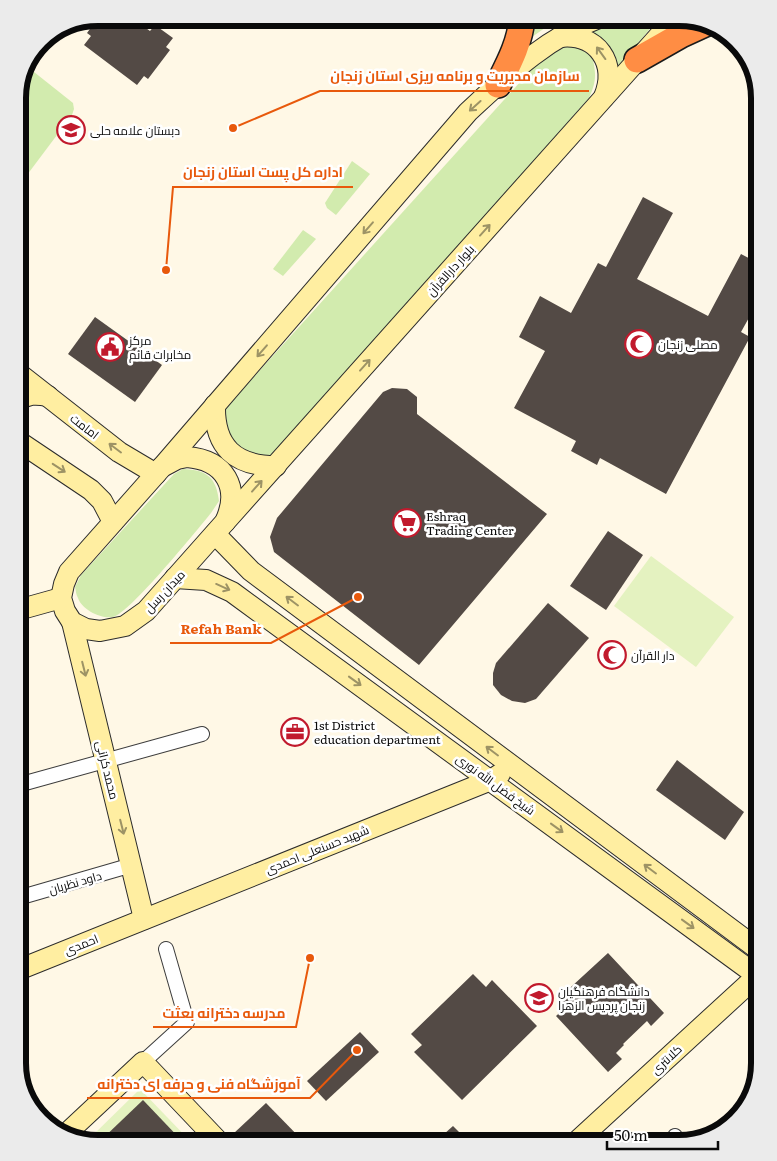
<svg xmlns="http://www.w3.org/2000/svg" width="777" height="1161" font-family="Literata,Cairo,serif">
<style>
.green{fill:#d2ebae}
.pitch{fill:#e4f2c0}
.building{fill:#534a45}
.lines{fill:none;stroke-linecap:round;stroke-linejoin:round}
.street-casing{stroke:#3d3d3d;stroke-width:16}
.secondary-casing{stroke:#2c2c2c;stroke-width:22}
.highway-casing{stroke:#1b1b1b;stroke-width:28}
.street{stroke:#fff;stroke-width:14}
.secondary{stroke:#ffeea1;stroke-width:20}
.highway{stroke:#ff8d44;stroke-width:25}
.oneway{stroke:#9d9365}
.labels{text-anchor:middle;dominant-baseline:central;stroke-width:5;stroke-linejoin:round;paint-order:stroke}
.poi-label{font-size:12px;fill:#0a0a0a;stroke:#fff;text-anchor:start}
.street-label{font-size:12px;fill:#0a0a0a;stroke:#fff}
.rim{fill:none;stroke:#0a0a0a;stroke-width:6}
.leader{fill:none;stroke:#e8590c;stroke-width:2}
.callout-dot{fill:#e8590c;stroke:#fff;stroke-width:2}
.callout-label{font-size:14px;text-anchor:middle;font-weight:bold;fill:#e8590c;stroke:#fff;stroke-width:5;stroke-linejoin:round;paint-order:stroke}
</style>
<rect width="100%" height="100%" fill="#fff8e6"/>
<!-- green -->
<g class="green">
<polygon points="538,18 559,18 532,37"/>
<path d="M625,18h34l-46,55c0,-22 -4,-34 -27,-39z"/>
<path d="M576,46l16,9c4,19 5,25 -3,43l-318,360h-17l-22,-16 -10,-21 2,-11 316,-350 19,-13z"/>
<polygon points="29,68 73,103 74,109 72,115 21,183 18,185 18,94"/>
<polygon points="352,161 370,174 336,215 327,208 325,203"/>
<polygon points="303,230 316,239 283,276 273,269"/>
<path d="M183,469c24,1 33,8 36,32l-8,12c-14,17 -82,101 -98,104 -12,2 -31,-7 -35,-19 -2,-3 -2,-7 -3,-11l6,-12 93,-101z"/>
</g>
<!-- pitch -->
<g class="pitch">
<polygon points="651,556 734,617 696,667 614,606"/>
<polygon points="140,1089 192,1143 94,1143 87,1141"/>
</g>
<!-- building -->
<g class="building">
<polygon points="98,18 132,18 150,31 155,25 173,38 166,47 170,50 148,79 144,76 137,85 84,45 91,36 87,33"/>
<polygon points="643,197 673,213 637,279 708,316 741,254 760,264 760,298 741,332 750,337 666,494 600,458 597,465 571,451 576,441 514,408 545,351 519,337 540,296 571,313 598,263 606,267"/>
<polygon points="95,317 162,365 135,402 68,354"/>
<polygon points="392,388 407,389 417,397 417,414 547,514 419,665 274,552 270,537 277,518 383,392"/>
<polygon points="608,531 643,555 606,610 570,586"/>
<polygon points="548,603 589,638 536,699 525,703 512,701 501,695 493,685 493,673 496,663"/>
<polygon points="677,760 744,812 725,840 656,790"/>
<polygon points="608,953 664,1013 651,1026 647,1021 623,1044 624,1045 616,1053 622,1059 608,1072 556,1016 567,1006 559,998"/>
<polygon points="473,974 486,987 492,980 537,1026 462,1100 414,1052 422,1045 411,1034"/>
<polygon points="360,1032 379,1052 326,1101 307,1081"/>
<polygon points="143,1100 184,1143 98,1143"/>
<polygon points="266,1103 305,1143 242,1143 233,1134"/>
<polygon points="453,1126 470,1143 434,1143"/>
</g>
<g class="lines">
<defs>
<g id="street">
<polyline points="18,785 202,734"/>
<polyline points="18,898 132,865"/>
<polyline points="143,1062 187,1022 166,949"/>
<polyline points="588,1132 605,1143"/>
<polyline points="671,1143 675,1136"/>
</g>
<g id="secondary">
<path d="M560,37c37,-4 58,26 44,60"/>
<polyline points="18,373 119,452 156,474"/>
<path d="M18,402c8,-9 19,-8 30,-6"/>
<path d="M215,405c-1,42 20,61 61,61"/>
<polyline points="18,441 91,490 102,501 113,522"/>
<path d="M187,457c38,3 54,31 38,65l-79,89 -21,15 -25,5 -14,-2 -14,-7 -7,-11 -4,-13 3,-14 5,-12 93,-105 15,-8z"/>
<path d="M162,467l306,-355c41,-38 78,-74 131,-94"/>
<polyline points="225,522 675,18"/>
<polyline points="215,534 251,571 759,950"/>
<polyline points="175,578 206,580 232,592 759,977"/>
<polyline points="18,610 61,598"/>
<polyline points="72,622 144,919"/>
<polyline points="18,970 491,780 500,774"/>
<polyline points="66,1134 143,1062 220,1143"/>
<polyline points="575,1143 759,974"/>
</g>
<g id="highway">
<polyline points="637,60 681,35 705,24"/>
<path d="M498,85c11,-22 22,-42 24,-67"/>
</g>
</defs>
<!-- street casing -->
<use href="#street" class="street-casing"/>
<!-- secondary casing -->
<use href="#secondary" class="secondary-casing"/>
<!-- highway casing -->
<use href="#highway" class="highway-casing"/>
<!-- street -->
<use href="#street" class="street"/>
<!-- secondary -->
<use href="#secondary" class="secondary"/>
<!-- highway -->
<use href="#highway" class="highway"/>
</g>
<!-- one-way arrows -->
<defs><path id="oneway-shaft" d="M-6 0H5M1.5-3L5.5 0L1.5 3" fill="none" stroke-width="1.6" stroke-linecap="round" stroke-linejoin="round" transform="scale(1.25)"/></defs>
<g class="oneway">
<use href="#oneway-shaft" transform="translate(601 53) rotate(-126)"/>
<use href="#oneway-shaft" transform="translate(475 106) rotate(138)"/>
<use href="#oneway-shaft" transform="translate(368 228) rotate(131)"/>
<use href="#oneway-shaft" transform="translate(485 230) rotate(-48)"/>
<use href="#oneway-shaft" transform="translate(262 351) rotate(131)"/>
<use href="#oneway-shaft" transform="translate(365 365) rotate(-48)"/>
<use href="#oneway-shaft" transform="translate(115 448) rotate(-143)"/>
<use href="#oneway-shaft" transform="translate(59 468) rotate(33)"/>
<use href="#oneway-shaft" transform="translate(257 486) rotate(-48)"/>
<use href="#oneway-shaft" transform="translate(223 587) rotate(24)"/>
<use href="#oneway-shaft" transform="translate(292 601) rotate(-143)"/>
<use href="#oneway-shaft" transform="translate(84 669) rotate(76)"/>
<use href="#oneway-shaft" transform="translate(355 681) rotate(36)"/>
<use href="#oneway-shaft" transform="translate(492 751) rotate(-143)"/>
<use href="#oneway-shaft" transform="translate(122 827) rotate(76)"/>
<use href="#oneway-shaft" transform="translate(557 828) rotate(36)"/>
<use href="#oneway-shaft" transform="translate(650 869) rotate(-143)"/>
<use href="#oneway-shaft" transform="translate(688 924) rotate(36)"/>
</g>
<!-- icons -->
<defs>
<symbol id="school-ring" viewBox="-11 -11 22 22"><circle r="9.5" fill="#fff" stroke="#c11a2d" stroke-width="1.5"/><path d="M0-5L7-2L0 1L-7-2ZM-4 1L0 2.5L4 1V4Q0 6-4 4Z" fill="#c11a2d"/></symbol>
<symbol id="mosque-ring" viewBox="-11 -11 22 22"><circle r="9.5" fill="#fff" stroke="#c11a2d" stroke-width="1.5"/><path d="M3.5-4.9A6 6 0 1 0 3.5 4.9A5 5 0 1 1 3.5-4.9Z" fill="#c11a2d"/></symbol>
<symbol id="civic-ring" viewBox="-11 -11 22 22"><circle r="9.5" fill="#fff" stroke="#c11a2d" stroke-width="1.5"/><path d="M-.6-6.5H3V-4.5H.6V-3L4-1V1h2V6H-6V1h2V-1L-.6-3ZM-1.2 2.5V6h2.4V2.5Z" fill="#c11a2d"/></symbol>
<symbol id="supermarket-ring" viewBox="-11 -11 22 22"><circle r="9.5" fill="#fff" stroke="#c11a2d" stroke-width="1.5"/><path d="M-6-5.5h2.5l.6 2H6L4.5 2H-2.5L-4.4-4H-6ZM-1.5 3.2a1.3 1.3 0 1 0 .1 0ZM3 3.2a1.3 1.3 0 1 0 .1 0Z" fill="#c11a2d"/></symbol>
<symbol id="office-ring" viewBox="-11 -11 22 22"><circle r="9.5" fill="#fff" stroke="#c11a2d" stroke-width="1.5"/><path d="M-6-3h4V-5.5h4V-3h4V5H-6ZM-1-4.5V-3h2v-1.5ZM-6 0V1H6V0Z" fill="#c11a2d"/></symbol>
<symbol id="university-ring" viewBox="-11 -11 22 22"><circle r="9.5" fill="#fff" stroke="#c11a2d" stroke-width="1.5"/><path d="M0-5L7-2L0 1L-7-2ZM-4 1L0 2.5L4 1V4Q0 6-4 4Z" fill="#c11a2d"/></symbol>
</defs>
<g fill-rule="evenodd">
<use href="#school-ring" x="55" y="114" width="32" height="32"/>
<use href="#mosque-ring" x="623" y="328" width="32" height="32"/>
<use href="#civic-ring" x="94" y="331" width="32" height="32"/>
<use href="#supermarket-ring" x="391" y="507" width="32" height="32"/>
<use href="#mosque-ring" x="596" y="639" width="32" height="32"/>
<use href="#office-ring" x="279" y="716" width="32" height="32"/>
<use href="#university-ring" x="523" y="982" width="32" height="32"/>
</g>
<g class="labels">
<!-- poi labels -->
<g class="poi-label">
<text x="90" y="130">دبستان علامه حلی</text>
<text x="129" y="340">مرکز<tspan x="129" dy="14">مخابرات قائم</tspan></text>
<text x="658" y="344">مصلی زنجان</text>
<text x="426" y="516">Eshraq<tspan x="426" dy="14">Trading Center</tspan></text>
<text x="631" y="655">دار القرآن</text>
<text x="314" y="725">1st District<tspan x="314" dy="14">education department</tspan></text>
<text x="558" y="991">دانشگاه فرهنگیان<tspan x="558" dy="14">زنجان پردیس الزهرا</tspan></text>
</g>
<!-- street labels -->
<g class="street-label">
<text transform="translate(450 270) rotate(-48)">بلوار دارالقرآن</text>
<text transform="translate(85 426) rotate(38)">امامت</text>
<text transform="translate(164 591) rotate(-47)">میدان رسل</text>
<text transform="translate(108 770) rotate(76)">محمد کرانی</text>
<text transform="translate(496 784) rotate(36)">شیخ فضل الله نوری</text>
<text transform="translate(317 849) rotate(-22)">شهید حسنعلی احمدی</text>
<text transform="translate(75 882) rotate(-16)">داود نظریان</text>
<text transform="translate(81 944) rotate(-22)">احمدی</text>
<text transform="translate(666 1059) rotate(-43)">کلانتری</text>
</g>
</g>
<!-- crop -->
<path d="M0 0H777V1161H0ZM98 26H679A72 72 0 0 1 751 98V1063A72 72 0 0 1 679 1135H98A72 72 0 0 1 26 1063V98A72 72 0 0 1 98 26Z" fill="#ebebeb" fill-rule="evenodd"/>
<path class="rim" d="M98 26H679A72 72 0 0 1 751 98V1063A72 72 0 0 1 679 1135H98A72 72 0 0 1 26 1063V98A72 72 0 0 1 98 26Z"/>
<!-- callouts -->
<path class="leader" d="M233 128L320 91H589M166 270L173 187H353M358 597L271 643H170M310 958L296 1027H153M357 1050L310 1098H87"/>
<g class="callout-dot">
<circle cx="233" cy="128" r="5"/>
<circle cx="166" cy="270" r="5"/>
<circle cx="358" cy="597" r="5"/>
<circle cx="310" cy="958" r="5"/>
<circle cx="357" cy="1050" r="5"/>
</g>
<g class="callout-label">
<text x="455" y="81">سازمان مدیریت و برنامه ریزی استان زنجان</text>
<text x="263" y="177">اداره کل پست استان زنجان</text>
<text x="221" y="634">Refah Bank</text>
<text x="224" y="1018">مدرسه دخترانه بعثت</text>
<text x="199" y="1089">آموزشگاه فنی و حرفه ای دخترانه</text>
</g>
<!-- scale -->
<path d="M607 1141v8h111v-8" fill="none" stroke="#0a0a0a" stroke-width="2.5"/>
<text x="614" y="1141" font-size="15" fill="#0a0a0a" stroke="#ffffff" stroke-width="4" paint-order="stroke">50 m</text>
</svg>
